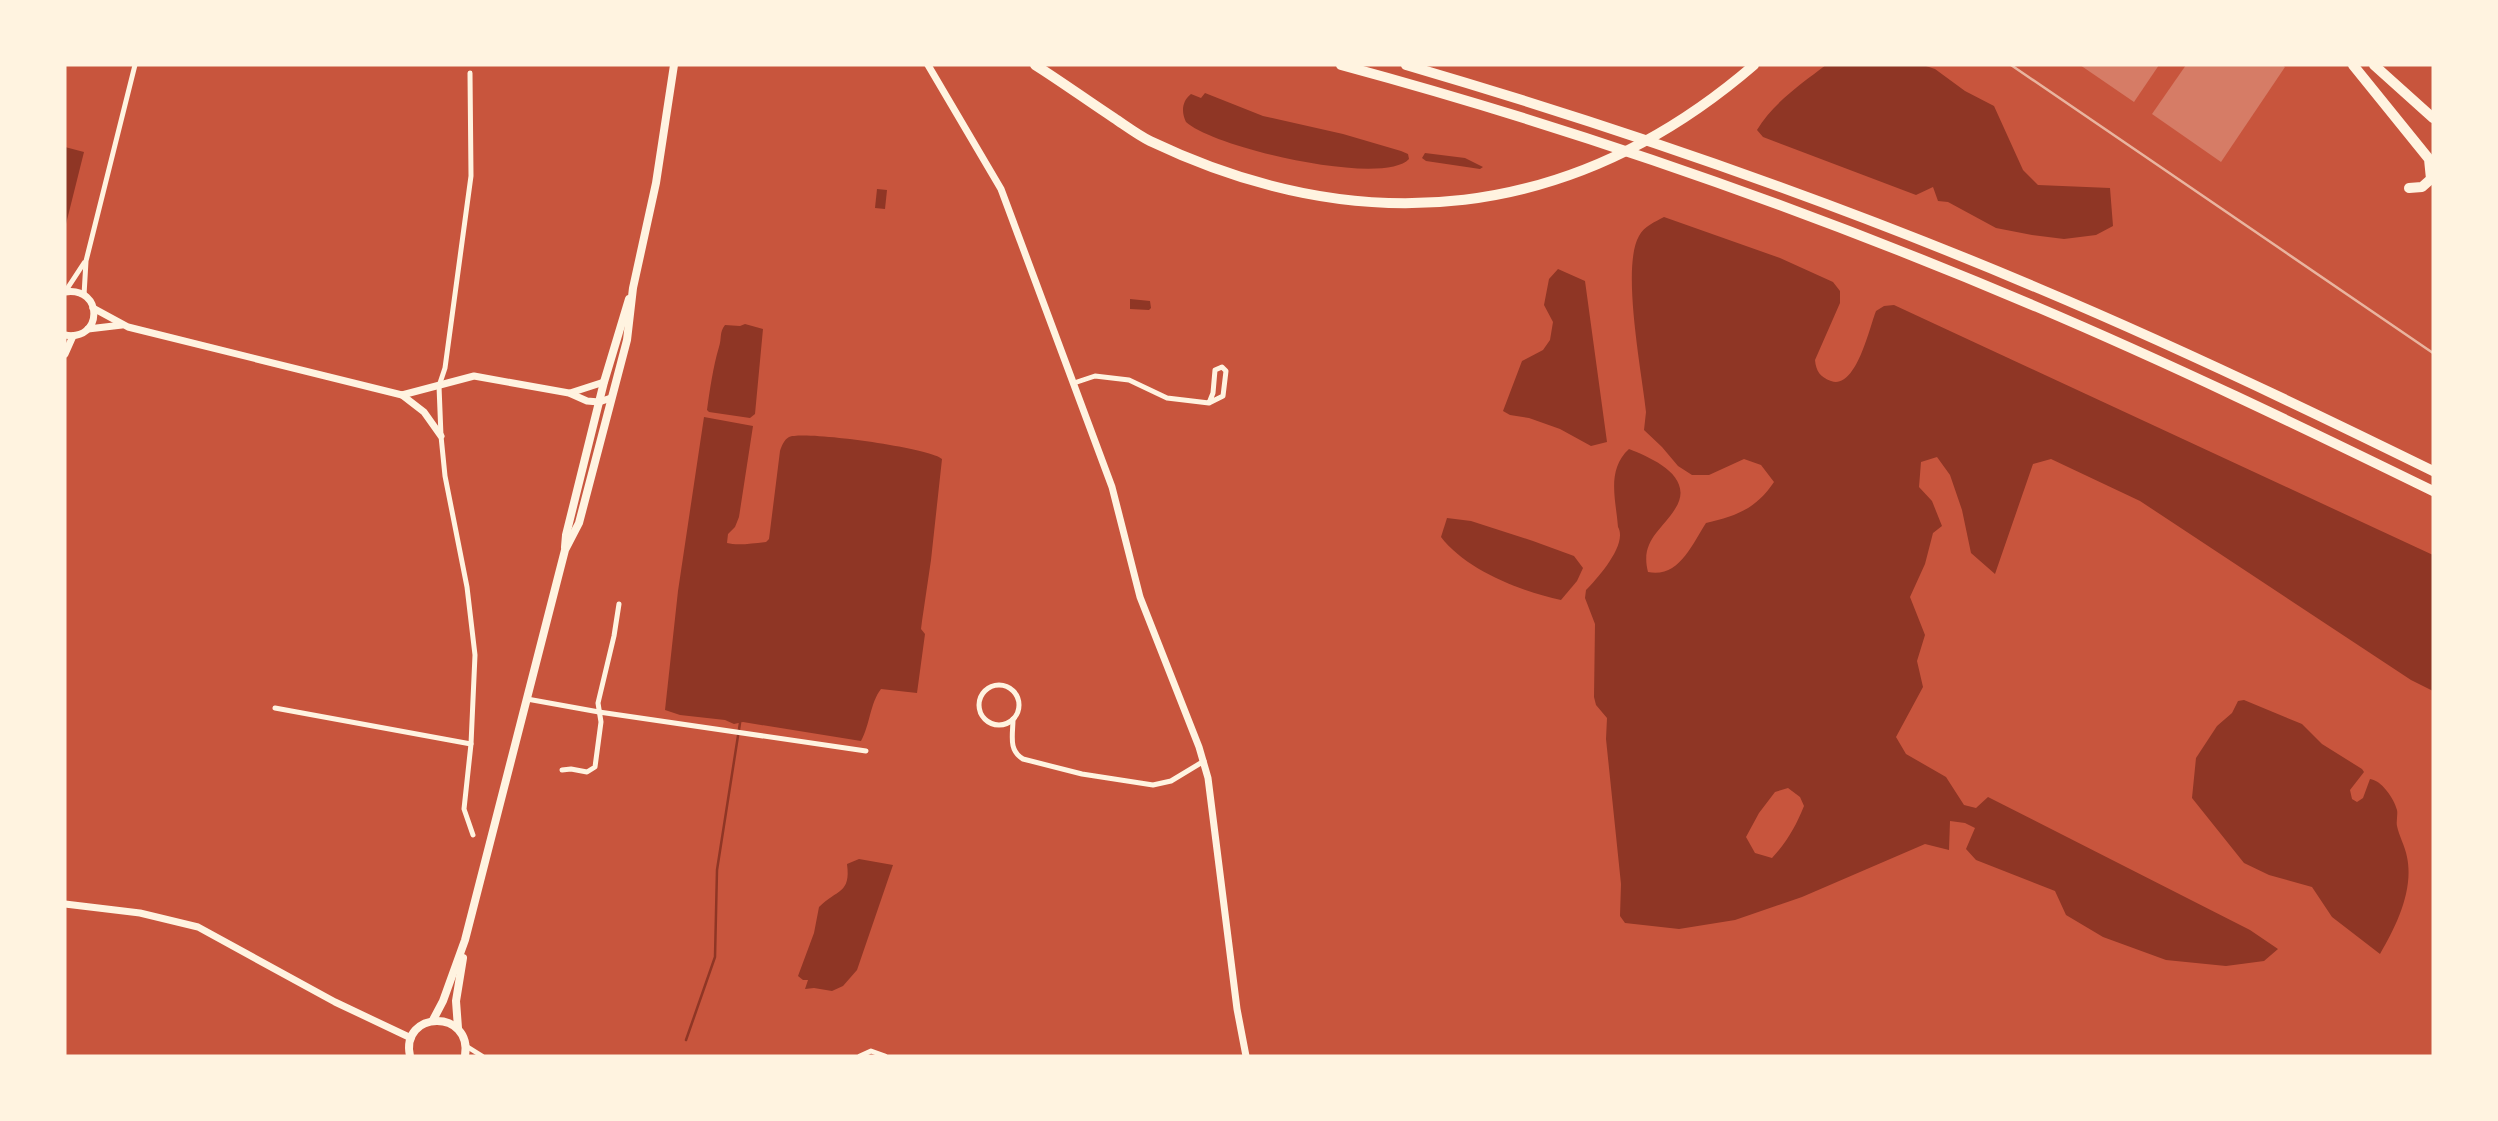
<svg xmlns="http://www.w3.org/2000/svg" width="2498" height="1121" font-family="Merriweather,serif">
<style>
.water{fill:#8f3625;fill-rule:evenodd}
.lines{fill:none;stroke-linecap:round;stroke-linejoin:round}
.stream{stroke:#8f3625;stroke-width:2.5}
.building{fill:#d67c66}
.minor{stroke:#fff3e0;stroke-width:5}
.tertiary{stroke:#fff3e0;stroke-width:7}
.secondary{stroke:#fff3e0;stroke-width:8}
.motorway{stroke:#fff3e0;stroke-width:10}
.rail{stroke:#e9b49f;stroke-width:2.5}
</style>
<rect width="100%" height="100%" fill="#c8553d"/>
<!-- water -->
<g class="water">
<path d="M1826,65h97l12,4 30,22 29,15 29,64 15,15 72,3 3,38 -17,9 -32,4 -32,-4 -36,-7 -48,-26 -10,-1 -5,-14 -17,8 -153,-58 -6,-7c16,-27 44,-46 69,-65z"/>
<path d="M1205,93l58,23 80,18 58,17 7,3 1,5c-26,28 -195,-11 -223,-37 -5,-10 -4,-21 5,-28l10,4z"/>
<polygon points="65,147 84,152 65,228"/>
<polygon points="1425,153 1465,158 1483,167 1480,169 1426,161 1422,158"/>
<polygon points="877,189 887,190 885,209 875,208"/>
<path d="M1664,217l116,41 53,24 7,9v12l-25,57c1,11 5,17 16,21 25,9 38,-52 45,-70l8,-5 10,-1 539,250v136l-22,-11 -271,-179 -89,-42 -18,5 -38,110 -24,-21 -9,-43 -12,-35 -13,-18 -16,5 -2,25 13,14 10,25 -9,7 -8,31 -15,33 15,38 -8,26 6,26 -27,50 10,17 40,23 18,28 12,3 12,-11 262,133 28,19 -14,12 -38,5 -60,-6 -63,-23 -37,-22 -11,-24 -79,-31 -10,-11 9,-21 -10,-5 -15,-2 -1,29 -24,-6 -123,53 -67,23 -56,9 -54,-6 -5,-7 1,-32 -15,-145 1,-21 -11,-13 -2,-8 1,-73 -10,-26 1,-8c12,-12 42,-46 32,-63 -2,-27 -12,-57 11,-78 23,9 67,28 46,60 -14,22 -35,32 -27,63 31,6 43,-26 58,-49 30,-7 50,-14 68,-41l-13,-17 -17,-6 -35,16h-17l-14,-9 -16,-19 -18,-17 2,-18c-4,-39 -25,-145 -7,-176 5,-10 16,-14 25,-19zM1788,788l12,9 4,9c-8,20 -17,36 -32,52l-17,-5 -9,-16 13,-24 16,-21z"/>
<polygon points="1558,269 1585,281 1607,442 1591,446 1560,429 1529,418 1510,415 1503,411 1522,361 1543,350 1550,340 1553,322 1544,305 1549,279"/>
<polygon points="1130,299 1150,301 1151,308 1149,310 1130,309"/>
<path d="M745,324l18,5 -8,85 -5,4 -41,-6 -2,-2c3,-21 6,-43 12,-63 3,-9 0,-14 6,-22l15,1z"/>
<path d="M704,417l49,9 -14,91 -4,10 -7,7 -1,9c11,3 27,0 39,-1l3,-3 11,-88c2,-6 4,-11 9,-14 14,-7 143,11 153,22l-11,101 -9,61 -1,8 4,5 -8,59 -36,-4c-11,14 -11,36 -20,52l-118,-19 -9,2 -9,-4 -45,-5 -15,-5 13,-119z"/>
<path d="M1447,518l24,3 62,20 41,15 9,12 -6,13 -16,19c-39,-8 -95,-30 -120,-63z"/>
<path d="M2244,700l58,24 20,20 40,25 2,3 -14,18 2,9 5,3 6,-4 7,-19c11,1 24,19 27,31 1,5 -1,11 0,16 2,10 8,20 10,31 7,33 -11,70 -27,97l-48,-37 -20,-30 -43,-12 -25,-12 -52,-65 4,-40 21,-32 15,-13 6,-12z"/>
<path d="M859,859l34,6 -36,105 -14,16 -11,5 -18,-3 -9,1 3,-9h-5l-5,-4 16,-43 5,-26c18,-18 32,-13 28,-43z"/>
</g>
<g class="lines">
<!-- stream -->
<polyline class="stream" points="686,1040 715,957 717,870 740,723"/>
</g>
<!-- building -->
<g class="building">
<polygon points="2080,65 2159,65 2134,102"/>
<polygon points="2186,65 2282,65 2285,67 2221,162 2152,114"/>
</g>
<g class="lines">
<!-- minor -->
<g class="minor">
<polyline points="470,73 471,176 445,368 439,386 441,436 445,476 467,587 475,655 471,744 464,809 473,835"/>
<polyline points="65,292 84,263"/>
<polyline points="84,295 86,261 135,65"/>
<polyline points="1074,383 1095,376 1129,380 1167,398 1209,403 1223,396 1226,371 1222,367 1215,370 1213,393 1209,403"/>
<circle cx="999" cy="705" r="20"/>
<polyline points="527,699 599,712 866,751"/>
<polyline points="275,708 471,744"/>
<path d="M1013,719c0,16 -5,31 10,40l59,15 71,11 18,-4 33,-20"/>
<polyline points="562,770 571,769 587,772 595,767 601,722 598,703 614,636 619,604"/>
<polyline points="466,1046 482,1056"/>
<polyline points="860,1056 871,1051 885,1056"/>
</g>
<!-- tertiary -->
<g class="tertiary">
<polyline points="928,65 1001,189 1112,487 1140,597 1199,747 1208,778 1237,1009 1246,1056"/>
<path d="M65,292c39,-6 38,50 0,43"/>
<polyline points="93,308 128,327 402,395 474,376 569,393 587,401 599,402 611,398"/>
<polyline points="88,329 122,325"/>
<polyline points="65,354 73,336"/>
<polyline points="570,393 604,382"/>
<polyline points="402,395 424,412 441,436"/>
<polyline points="65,904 140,913 198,927 335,1002 411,1038"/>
</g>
<!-- secondary -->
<g class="secondary">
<polyline points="565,547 566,535 604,382 629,299"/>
<polyline points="433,1020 443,1001 465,940 565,550 579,523 627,340 633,288 656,183 674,65"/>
<polyline points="458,1028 456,1001 463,958"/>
<path d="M410,1056c-10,-46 63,-47 55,0"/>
</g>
<!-- motorway -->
<g class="motorway">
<path d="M1035,65c27,17 53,36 79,53 12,8 24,17 36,23 214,102 423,80 604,-76"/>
<path d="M1341,65c237,64 470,146 696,242 134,57 265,120 396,184"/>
<path d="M1406,65c215,63 427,136 634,224 133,56 263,118 393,182"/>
<polyline points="2353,65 2429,159 2431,179 2422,187 2409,188"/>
<polyline points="2374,65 2433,118"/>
</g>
<!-- rail -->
<polyline class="rail" points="2011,65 2433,353"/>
</g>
<!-- border -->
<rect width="2498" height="1121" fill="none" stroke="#fff3e0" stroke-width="133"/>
</svg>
